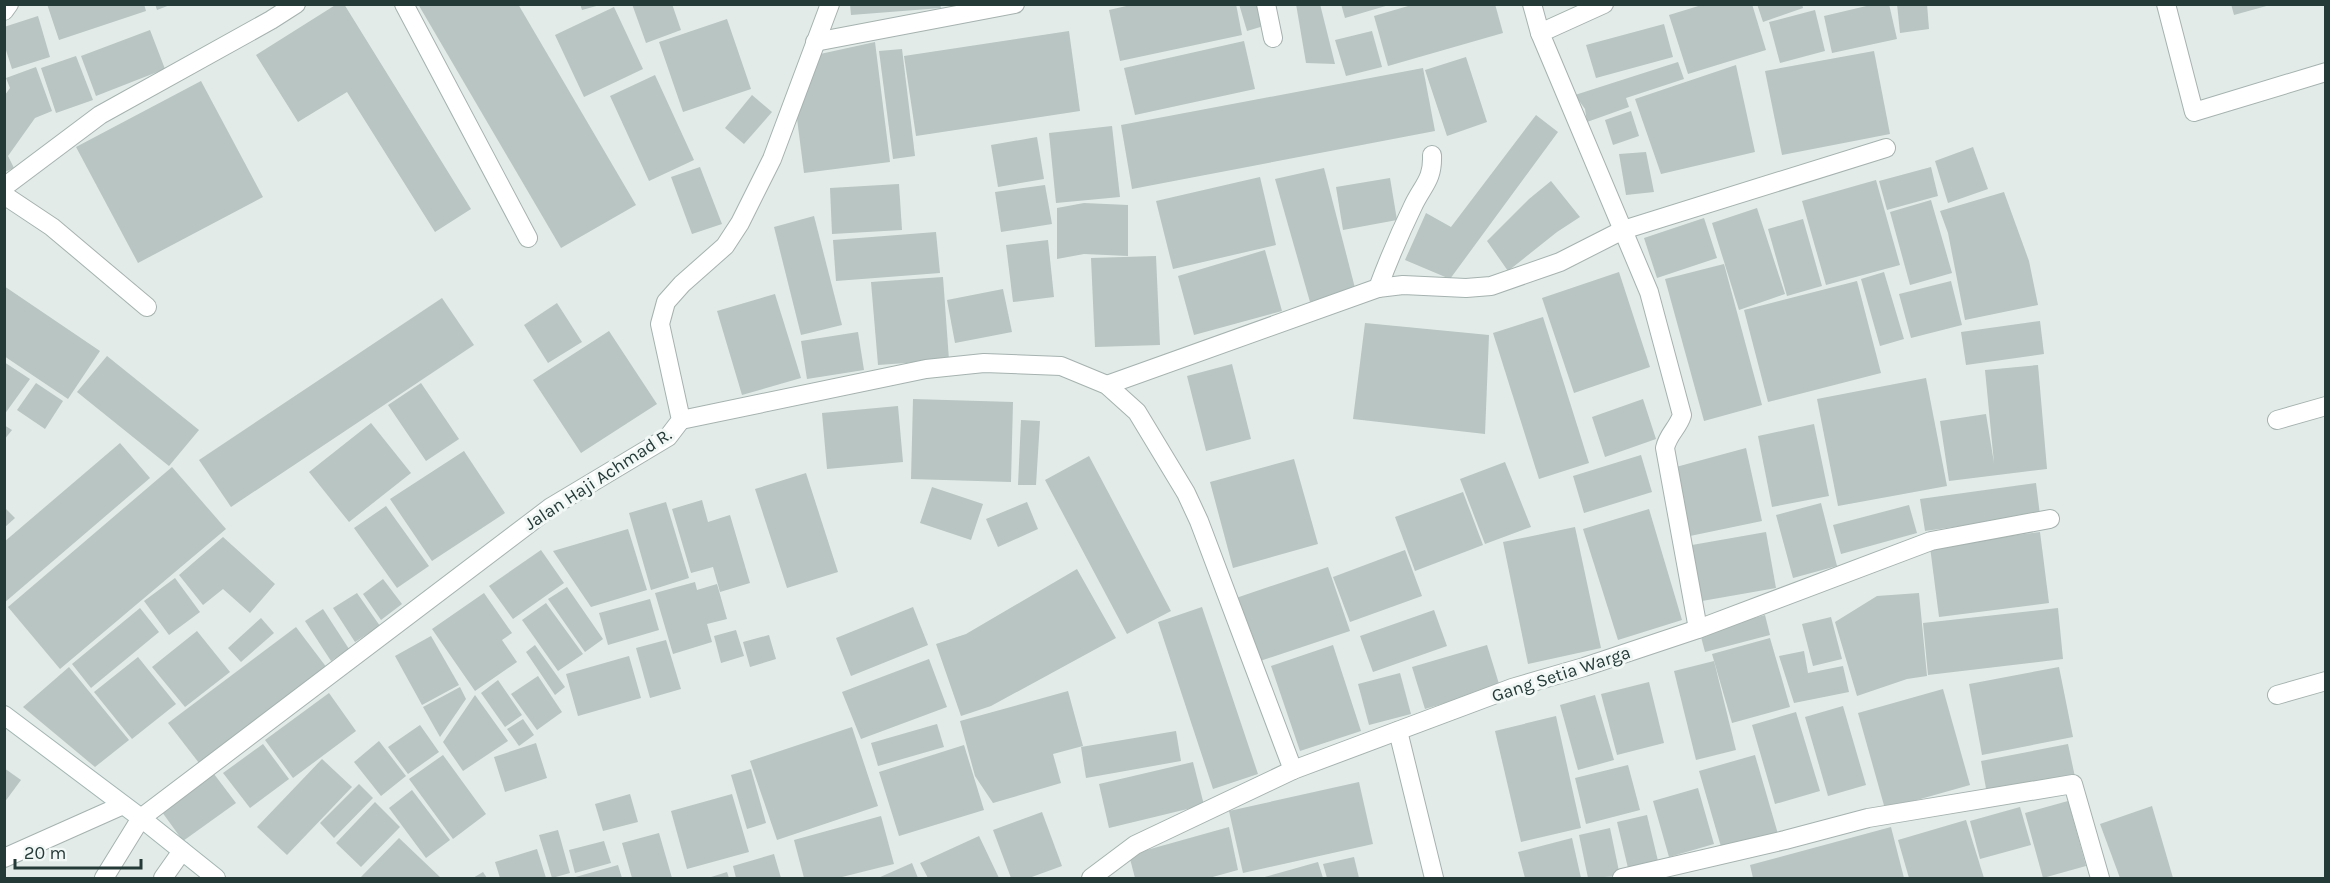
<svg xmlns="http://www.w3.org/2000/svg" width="2330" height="883" font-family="Karla,sans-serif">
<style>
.building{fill:#b8c5c2}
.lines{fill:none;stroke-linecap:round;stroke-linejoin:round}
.lane-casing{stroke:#a5b2af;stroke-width:20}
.street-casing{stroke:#a5b2af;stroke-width:20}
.secondary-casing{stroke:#a2b5b1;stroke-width:20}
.lane{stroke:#fff;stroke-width:18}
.street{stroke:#fff;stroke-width:18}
.secondary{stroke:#fff;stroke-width:18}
.labels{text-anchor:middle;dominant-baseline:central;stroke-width:6;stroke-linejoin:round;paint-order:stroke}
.street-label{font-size:18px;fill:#243a37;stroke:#f2f8f6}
</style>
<rect width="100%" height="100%" fill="#e2ebe8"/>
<!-- building -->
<g class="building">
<polygon points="47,4 144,4 146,11 59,40"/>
<polygon points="155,4 170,4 170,5 157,10"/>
<polygon points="337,4 344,4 471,209 435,232 347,92 298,122 256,55"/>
<polygon points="418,4 518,4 636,205 561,248"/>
<polygon points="580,4 600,4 600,5 582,10"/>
<polygon points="632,4 672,4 681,30 646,43"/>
<polygon points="850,4 940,4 941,8 851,15"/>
<polygon points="1135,4 1236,4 1242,35 1120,61 1109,10"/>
<polygon points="1239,4 1261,4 1267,25 1247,31"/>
<polygon points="1296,4 1320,4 1335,64 1306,63"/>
<polygon points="1341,4 1389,4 1389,5 1345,18"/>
<polygon points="1415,4 1495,4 1503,33 1388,66 1374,16"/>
<polygon points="1705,4 1752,4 1766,50 1688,74 1669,15"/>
<polygon points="1757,4 1802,4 1803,8 1763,22"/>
<polygon points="1875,4 1889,4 1897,39 1832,53 1824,16"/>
<polygon points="1897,4 1927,4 1929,29 1900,33"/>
<polygon points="2231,4 2270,4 2270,5 2234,15"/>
<polygon points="614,7 643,69 584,97 555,35"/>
<polygon points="1815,10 1825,51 1780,63 1769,22"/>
<polygon points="38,16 50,57 12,69 4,44 4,27"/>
<polygon points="727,19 751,89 683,112 659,42"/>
<polygon points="1664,24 1673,57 1596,78 1586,45"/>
<polygon points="150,30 165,69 96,96 81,56"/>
<polygon points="1069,31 1080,111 916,136 904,56"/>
<polygon points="1372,31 1382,67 1346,76 1335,40"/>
<polygon points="1244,41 1255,89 1135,115 1124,68"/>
<polygon points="875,42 890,162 804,173 796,111 811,56"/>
<polygon points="902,49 915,156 893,159 879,51"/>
<polygon points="1874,51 1890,134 1782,155 1765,71"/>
<polygon points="76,56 93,100 56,113 41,68"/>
<polygon points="1466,57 1487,122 1447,136 1425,70"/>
<polygon points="1678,62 1684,79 1626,98 1629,107 1587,122 1585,109 1575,95"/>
<polygon points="1736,65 1755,152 1661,174 1635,99"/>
<polygon points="36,67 52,111 35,118 8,156 14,168 5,172 5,95 10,88 6,78"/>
<polygon points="1423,68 1435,131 1132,189 1121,125"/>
<polygon points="655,75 694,160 649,181 610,96"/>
<polygon points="201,81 263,197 138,263 76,147"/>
<polygon points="752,95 772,112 744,144 725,128"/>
<polygon points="1631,111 1639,136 1613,145 1605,120"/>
<polygon points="1536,115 1558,132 1450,279 1405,260 1426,213 1451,227"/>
<polygon points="1112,126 1120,197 1056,203 1049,133"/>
<polygon points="1037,137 1044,179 998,187 991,145"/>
<polygon points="1973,147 1988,189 1948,203 1935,161"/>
<polygon points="1646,152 1654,192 1626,195 1619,154"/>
<polygon points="700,167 722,224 692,234 671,177"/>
<polygon points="1931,167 1938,196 1887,210 1879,181"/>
<polygon points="1324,168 1355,288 1310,302 1275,179"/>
<polygon points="1260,177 1276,245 1173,269 1156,201"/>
<polygon points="1390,178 1397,220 1343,230 1336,187"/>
<polygon points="1876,180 1900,265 1826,285 1802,201"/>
<polygon points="1551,181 1580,217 1557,232 1508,271 1487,241 1529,199"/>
<polygon points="899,184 902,230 832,234 830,188"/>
<polygon points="1045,185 1052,224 1001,232 995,192"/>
<polygon points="2004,192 2029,261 2038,305 1965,320 1948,233 1940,211"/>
<polygon points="1931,200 1952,273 1910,285 1890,212"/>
<polygon points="1084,203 1128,205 1128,256 1084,254 1057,259 1057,208"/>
<polygon points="1757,208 1785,294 1739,310 1712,223"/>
<polygon points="814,216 842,325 801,335 774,227"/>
<polygon points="1704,218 1717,258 1657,278 1644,238"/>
<polygon points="1803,219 1822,286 1787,296 1768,229"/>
<polygon points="936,232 940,273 836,281 833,240"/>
<polygon points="1048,240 1054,297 1013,302 1006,245"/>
<polygon points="1265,250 1282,311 1194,335 1178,276"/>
<polygon points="1156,256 1160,345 1095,347 1091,258"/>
<polygon points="1724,264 1762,405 1704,421 1665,279"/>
<polygon points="1619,272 1650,367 1574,393 1542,298"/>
<polygon points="1884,272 1904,339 1880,346 1861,279"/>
<polygon points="943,277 949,360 878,365 871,282"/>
<polygon points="1857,281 1881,373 1768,402 1744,310"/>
<polygon points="1951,281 1962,325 1911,338 1899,294"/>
<polygon points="4,286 100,351 68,399 4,356"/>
<polygon points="1003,289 1012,332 955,343 947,300"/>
<polygon points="775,294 801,378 742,395 717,311"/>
<polygon points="442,298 474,345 231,507 199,460"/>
<polygon points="557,303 582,342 548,363 524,325"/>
<polygon points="1543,317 1589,463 1539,479 1493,333"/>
<polygon points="2040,321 2044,354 1966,365 1961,332"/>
<polygon points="1365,323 1489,335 1485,434 1353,419"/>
<polygon points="609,331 657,404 581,453 533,380"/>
<polygon points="858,332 864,370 807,379 801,341"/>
<polygon points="107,356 199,430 169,466 77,392"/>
<polygon points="4,362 30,379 4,415"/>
<polygon points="1232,364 1251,439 1206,451 1187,376"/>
<polygon points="2038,365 2047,469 1949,481 1940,421 1986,414 1994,463 1985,370"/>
<polygon points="1926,378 1947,486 1838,506 1817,399"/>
<polygon points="36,383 63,401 45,429 17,410"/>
<polygon points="421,383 459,439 426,461 388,405"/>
<polygon points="913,399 1013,402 1011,482 911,479"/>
<polygon points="1643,399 1656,439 1605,457 1592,417"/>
<polygon points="898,406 903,462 827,469 822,413"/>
<polygon points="1021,420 1040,421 1036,485 1018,485"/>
<polygon points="371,423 411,473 349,522 309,472"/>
<polygon points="1814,424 1829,496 1772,507 1758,436"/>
<polygon points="4,425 12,430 4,440"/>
<polygon points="120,443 150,478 4,603 4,542"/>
<polygon points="1746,448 1762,521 1690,536 1676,467"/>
<polygon points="464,451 505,513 432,561 390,499"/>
<polygon points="1641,455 1652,492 1584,513 1573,476"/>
<polygon points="1089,456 1171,611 1127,634 1045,480"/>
<polygon points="1294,459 1318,544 1233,568 1210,482"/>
<polygon points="1505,462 1531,527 1485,544 1460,479"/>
<polygon points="172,467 226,529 60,669 8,607"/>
<polygon points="806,473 838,572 787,588 755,489"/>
<polygon points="2036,483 2040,515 1925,531 1920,499"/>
<polygon points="932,487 983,504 971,540 920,523"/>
<polygon points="1463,492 1483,545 1415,571 1395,517"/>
<polygon points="702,500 708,522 730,515 750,583 720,592 713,567 691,573 672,509"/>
<polygon points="666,502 689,578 651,590 629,513"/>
<polygon points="1027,502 1038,529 998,547 986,519"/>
<polygon points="1821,503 1837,566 1793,578 1776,515"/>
<polygon points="1909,505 1917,533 1841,554 1833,525"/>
<polygon points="386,506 429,566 397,588 354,528"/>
<polygon points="4,507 15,518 4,528"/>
<polygon points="1649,509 1682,620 1618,640 1583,529"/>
<polygon points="1575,527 1601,648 1528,664 1503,542"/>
<polygon points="628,529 647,590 591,607 553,551"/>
<polygon points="1766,532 1776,588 1702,601 1692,545"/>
<polygon points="2040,532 2049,603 1939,617 1930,547"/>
<polygon points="223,537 275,584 250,613 223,589 203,605 179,575"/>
<polygon points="541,550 564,583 513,619 489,586"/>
<polygon points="1405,550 1422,596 1350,622 1333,577"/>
<polygon points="1328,567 1350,631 1257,662 1236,598"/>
<polygon points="1077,569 1116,638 991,706 961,716 936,644 966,634"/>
<polygon points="175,578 200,612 169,635 144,601"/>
<polygon points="383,579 402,604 381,620 363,594"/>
<polygon points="695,582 697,590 717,584 727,619 707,624 712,642 673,654 655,593"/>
<polygon points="567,587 603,639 585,652 548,599"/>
<polygon points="357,593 380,626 355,642 333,608"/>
<polygon points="484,593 512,633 502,640 517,662 475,691 432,629"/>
<polygon points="1919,593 1927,676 1907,679 1857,696 1835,622 1877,596"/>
<polygon points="650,599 659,630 608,645 599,613"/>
<polygon points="546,603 583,654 558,671 522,620"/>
<polygon points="913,607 928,645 851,676 836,638"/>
<polygon points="1202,607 1258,774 1213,789 1158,622"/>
<polygon points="140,608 159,632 91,688 72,664"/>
<polygon points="2058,608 2063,659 1928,675 1923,623"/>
<polygon points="323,609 349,649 331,661 305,621"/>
<polygon points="1434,610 1447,646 1373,672 1360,636"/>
<polygon points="1765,615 1770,635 1705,652 1700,633"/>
<polygon points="1831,617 1842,659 1813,666 1802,624"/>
<polygon points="261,618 274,633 241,662 228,648"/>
<polygon points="296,627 327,668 199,763 168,723"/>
<polygon points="736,630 744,656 721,663 714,636"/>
<polygon points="197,631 230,672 185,707 152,667"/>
<polygon points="769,635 776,659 750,667 743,642"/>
<polygon points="431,636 459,685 422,705 395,656"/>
<polygon points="1770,638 1790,707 1732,723 1712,654"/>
<polygon points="666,640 681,689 650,698 636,648"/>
<polygon points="535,645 565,687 555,695 526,652"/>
<polygon points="1333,645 1361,731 1300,751 1271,666"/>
<polygon points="1487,645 1500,687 1425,709 1412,667"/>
<polygon points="1804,651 1808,673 1843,666 1849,692 1794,703 1779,656"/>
<polygon points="629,656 641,698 578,716 566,674"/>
<polygon points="138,657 176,704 132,739 94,692"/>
<polygon points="929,659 947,707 861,739 842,692"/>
<polygon points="1714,661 1736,750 1696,760 1674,671"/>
<polygon points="69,667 129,740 95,767 23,707"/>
<polygon points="2059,667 2073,737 1982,755 1969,684"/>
<polygon points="1400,673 1411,714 1369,725 1358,684"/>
<polygon points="538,676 562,712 537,730 511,694"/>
<polygon points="498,680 522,715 505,727 481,693"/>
<polygon points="1649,682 1664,743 1617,755 1601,694"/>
<polygon points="460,687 466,699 440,737 423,707"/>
<polygon points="1943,689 1970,785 1885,809 1858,713"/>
<polygon points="1068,691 1083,746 1053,754 1061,783 993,803 975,776 960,721"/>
<polygon points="329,693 356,731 293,778 265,740"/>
<polygon points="475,695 508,741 463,771 443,742"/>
<polygon points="1595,695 1614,760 1578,770 1560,705"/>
<polygon points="1843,706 1866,785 1828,796 1805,717"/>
<polygon points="1796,712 1820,791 1775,804 1752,725"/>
<polygon points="1556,716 1581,828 1521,842 1495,731"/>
<polygon points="523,719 534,735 519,746 507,729"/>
<polygon points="937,724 944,747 878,766 871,743"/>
<polygon points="420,725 439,752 408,774 388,747"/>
<polygon points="852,727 878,806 777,840 750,761"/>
<polygon points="1176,731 1181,761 1086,778 1081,747"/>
<polygon points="379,741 406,776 381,796 354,762"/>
<polygon points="536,743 547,778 505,792 494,757"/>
<polygon points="263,744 289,779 250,808 223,773"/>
<polygon points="2068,744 2075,777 1987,794 1981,761"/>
<polygon points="964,745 984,810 899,836 879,772"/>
<polygon points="443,755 486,814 453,839 409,779"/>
<polygon points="1755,755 1778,834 1722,850 1699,771"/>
<polygon points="322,759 352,787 287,855 257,827"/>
<polygon points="1193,762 1204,805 1109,828 1099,784"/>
<polygon points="1628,765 1640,810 1586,824 1575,778"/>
<polygon points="4,768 21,780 4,803"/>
<polygon points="751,769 766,823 747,829 731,775"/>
<polygon points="214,774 236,803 183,841 162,812"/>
<polygon points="1359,782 1373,844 1243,873 1229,811"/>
<polygon points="359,784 373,798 334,838 320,823"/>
<polygon points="1698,788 1714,844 1669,857 1653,801"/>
<polygon points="412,790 450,840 426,858 389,808"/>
<polygon points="630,794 638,822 603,831 595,804"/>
<polygon points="732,794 749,852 687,869 671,811"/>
<polygon points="2068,801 2086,866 2043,878 2025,813"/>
<polygon points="375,802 400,827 361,867 336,843"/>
<polygon points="2152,806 2173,878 2120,878 2100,824"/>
<polygon points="2020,807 2031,845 1980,859 1970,821"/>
<polygon points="1042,812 1062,866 1029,878 1011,878 993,830"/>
<polygon points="1647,815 1658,861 1628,868 1617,822"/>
<polygon points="881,816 894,864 838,878 804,878 794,840"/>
<polygon points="1966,820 1984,878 1909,878 1898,840"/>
<polygon points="1229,827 1238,870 1209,878 1135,878 1129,855"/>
<polygon points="1891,827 1904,878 1753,878 1750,865"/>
<polygon points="1610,828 1620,876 1588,878 1579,835"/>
<polygon points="558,830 570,873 552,878 539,835"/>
<polygon points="659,833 672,878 632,878 622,843"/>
<polygon points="979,836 999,878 928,878 920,863"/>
<polygon points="399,838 441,878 360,878"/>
<polygon points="1572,838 1581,878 1525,878 1518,852"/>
<polygon points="604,841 611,863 575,873 569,850"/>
<polygon points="537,849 546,878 500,878 495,862"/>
<polygon points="774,854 781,878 736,878 733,866"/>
<polygon points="1354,857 1359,878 1327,878 1323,864"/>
<polygon points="1318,862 1323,878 1261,878"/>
<polygon points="912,863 918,878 878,878"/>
<polygon points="618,865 622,878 572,878"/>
<polygon points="483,872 487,878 473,878"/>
<polygon points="727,872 729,878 708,878"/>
</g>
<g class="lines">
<defs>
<g id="lane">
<polyline points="404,4 528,238"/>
<polyline points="4,11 9,4"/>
<polyline points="4,187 100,115 271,20 296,4"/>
<polyline points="4,195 52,227 147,307"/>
</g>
<g id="street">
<polyline points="1266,4 1273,38"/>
<polyline points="1532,4 1540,33"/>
<path d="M1604,4l-64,29 109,259 33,123c-4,13 -14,19 -17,33l33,181"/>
<polyline points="2166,4 2194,112 2326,72"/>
<polyline points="815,42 1015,4"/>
<polyline points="1378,288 1403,285 1466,288 1491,286 1560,262 1623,230 1886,148"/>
<path d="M1107,385l271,-97c10,-27 22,-55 35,-82 10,-21 20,-26 19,-51"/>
<polyline points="681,420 926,369 984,363 1061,366 1107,385 1137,412 1186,493 1199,521 1293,770"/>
<polyline points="2277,420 2326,406"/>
<polyline points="2277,695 2326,681"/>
<polyline points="1398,731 1434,878"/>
<polyline points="4,858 123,805"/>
<polyline points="104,878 141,818 551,507 668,437 681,420 660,324 666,302 682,284 725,246 740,223 772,159 830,4"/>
<polyline points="163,878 182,851"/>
<polyline points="1091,878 1135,845 1293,770 1512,688 1584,667 1698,629 1931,541 2050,519"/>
<polyline points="1622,878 1785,840 1868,818 2073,784 2100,878"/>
</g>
<polyline id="secondary" points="4,715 141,818 216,878"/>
</defs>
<!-- lane casing -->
<use href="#lane" class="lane-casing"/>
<!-- street casing -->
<use href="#street" class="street-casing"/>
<!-- secondary casing -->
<use href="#secondary" class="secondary-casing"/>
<!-- lane -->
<use href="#lane" class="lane"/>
<!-- street -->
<use href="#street" class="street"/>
<!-- secondary -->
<use href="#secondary" class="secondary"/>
</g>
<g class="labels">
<!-- street labels -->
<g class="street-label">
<text transform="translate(598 479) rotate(-33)">Jalan Haji Achmad R.</text>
<text transform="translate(1561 674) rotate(-18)">Gang Setia Warga</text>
</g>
</g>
<!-- border -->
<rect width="2330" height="883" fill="none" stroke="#243a37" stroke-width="12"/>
<!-- scale -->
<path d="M15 859v9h126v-9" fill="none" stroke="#243a37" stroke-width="3"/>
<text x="24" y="859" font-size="18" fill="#243a37" stroke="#f2f8f6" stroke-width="4.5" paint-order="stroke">20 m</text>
</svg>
